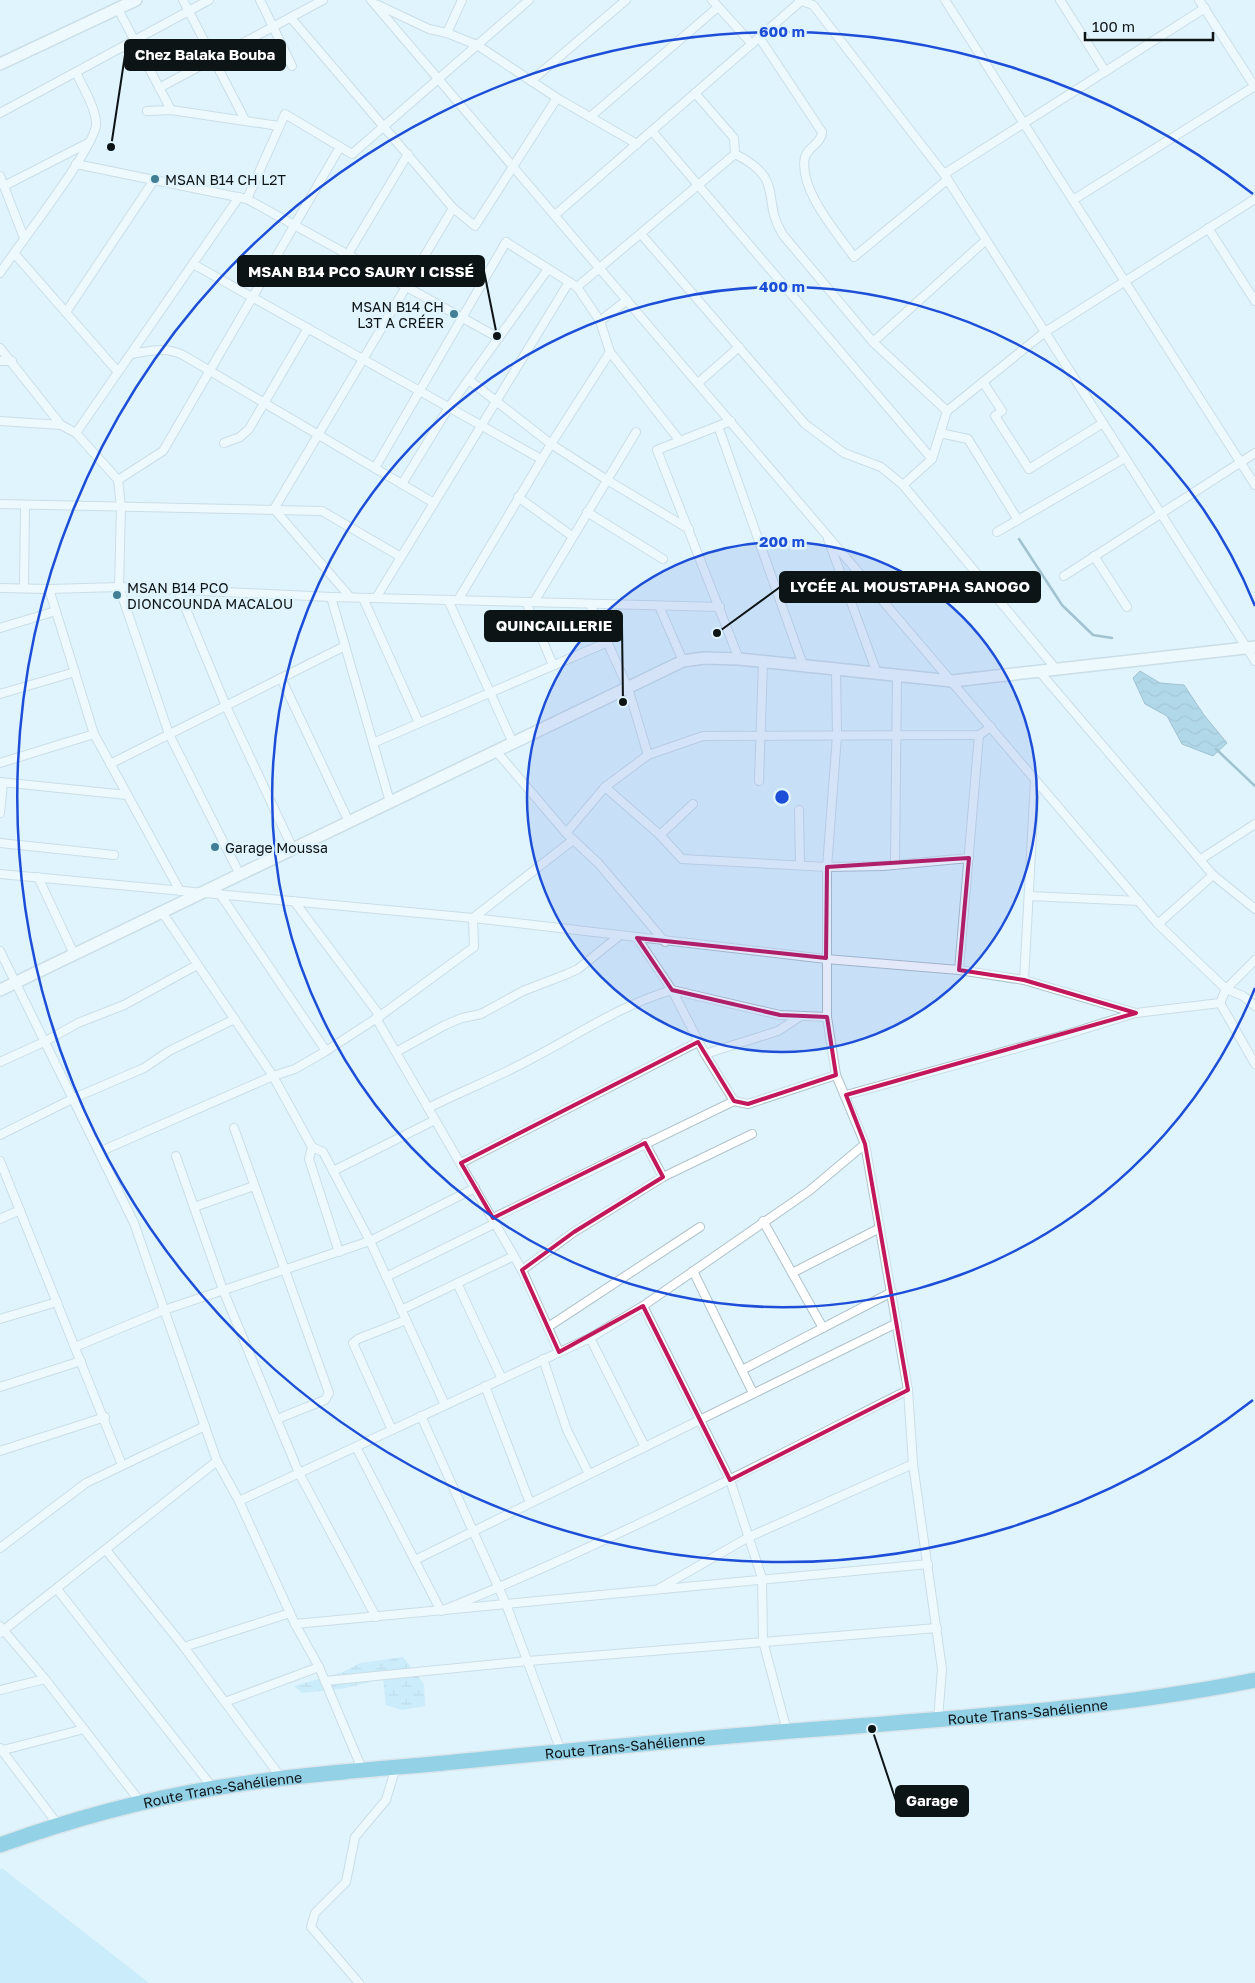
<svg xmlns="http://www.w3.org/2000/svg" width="1255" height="1983" font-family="'Golos Text',sans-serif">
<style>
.grass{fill:#b2e2f6}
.wetland{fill:url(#wetland-marsh)}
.water{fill:url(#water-waves);stroke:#568598}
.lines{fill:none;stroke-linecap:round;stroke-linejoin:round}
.stream{stroke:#568598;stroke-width:2.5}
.street-casing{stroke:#b0c3cb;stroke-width:10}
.secondary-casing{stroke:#b0c3cb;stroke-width:14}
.highway-casing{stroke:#d3d5d5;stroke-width:18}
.street{stroke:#fff;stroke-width:8}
.secondary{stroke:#fff;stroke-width:11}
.highway{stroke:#37a7cd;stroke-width:15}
.marked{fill:none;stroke:#c2185b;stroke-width:4;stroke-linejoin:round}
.ring{fill:none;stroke:#1d4ed8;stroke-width:2.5}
.poi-dot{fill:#427f96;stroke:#e0f4fd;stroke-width:2}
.labels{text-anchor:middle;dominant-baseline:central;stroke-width:5;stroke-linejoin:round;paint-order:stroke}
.poi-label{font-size:14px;fill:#0d1416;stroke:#e0f4fd;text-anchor:start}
.street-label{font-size:14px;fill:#0d1416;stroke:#e0f4fd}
.centre{fill:#1d4ed8;stroke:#e0f4fd;stroke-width:2.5}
.ring-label{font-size:15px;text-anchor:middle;font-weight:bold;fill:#1d4ed8;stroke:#e0f4fd;stroke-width:5;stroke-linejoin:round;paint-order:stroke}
.leader{fill:none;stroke:#0d1416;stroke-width:2}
.callout-dot{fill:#0d1416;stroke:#e0f4fd;stroke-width:2}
.callout{fill:#0d1416;stroke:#0d1416;stroke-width:2}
.callout-label{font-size:15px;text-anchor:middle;font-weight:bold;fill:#fff}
</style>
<defs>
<pattern id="wetland-marsh" width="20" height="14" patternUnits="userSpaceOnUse" patternTransform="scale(1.25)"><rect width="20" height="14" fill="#b2e2f6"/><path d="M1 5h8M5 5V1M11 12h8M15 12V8" fill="none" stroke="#98c1d2"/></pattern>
<pattern id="water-waves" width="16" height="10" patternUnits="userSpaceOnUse" patternTransform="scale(1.25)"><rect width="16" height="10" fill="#76b6d0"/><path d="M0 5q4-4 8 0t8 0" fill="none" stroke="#5f93a8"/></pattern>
</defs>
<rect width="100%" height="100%" fill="#e0f4fd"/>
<!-- grass -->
<polygon class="grass" points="2,1868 149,1983 0,1983 0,1870"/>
<!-- wetland -->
<polygon class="wetland" points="403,1657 424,1684 425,1706 402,1710 386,1705 383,1679 341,1689 302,1693 294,1686 343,1672 360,1663"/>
<!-- water -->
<polygon class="water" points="1140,671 1160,683 1184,685 1204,715 1227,743 1213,756 1182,744 1167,716 1145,704 1133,678"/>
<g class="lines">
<!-- stream -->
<g class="stream">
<polyline points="1019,539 1062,605 1093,635 1112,638"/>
<polyline points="1216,749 1255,786"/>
</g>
<defs>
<g id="street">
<polyline points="183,0 245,120"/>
<polyline points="260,0 292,66"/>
<polyline points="371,0 1158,924 1226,989 1243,996 1255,1006"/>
<polyline points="712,0 752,44"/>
<polyline points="799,0 813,5 944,174 1255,661"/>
<polyline points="945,0 1255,485"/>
<polyline points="1060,0 1105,71"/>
<polyline points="1199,0 1255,87"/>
<polyline points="378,5 429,29 447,33 477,45 557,98 637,144"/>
<polyline points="118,9 171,110"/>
<polyline points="291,18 453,208 475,226 557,98"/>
<polyline points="447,33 462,0"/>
<path d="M759,37l63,95c0,11 -14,15 -17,25 -7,32 32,76 49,100l93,-77"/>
<polyline points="531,81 626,0"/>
<polyline points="159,88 323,0"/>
<polyline points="147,111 171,110 279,126"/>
<polyline points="0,113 209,0"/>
<polyline points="590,117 718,7"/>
<polyline points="652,131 932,459"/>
<path d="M735,154c52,26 25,45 48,81l90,107 74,69 -15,48 -29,26"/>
<polyline points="76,164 247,199 499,338"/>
<polyline points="944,174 1205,8"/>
<polyline points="0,176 24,238"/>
<polyline points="4,186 88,143"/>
<polyline points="247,199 285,114 352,154 529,0"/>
<polyline points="1073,200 1255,86"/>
<polyline points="555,215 801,1"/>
<polyline points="1208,228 1255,301"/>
<polyline points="641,234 805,424 844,453 881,467 903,485 1056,669"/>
<polyline points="14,253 118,372"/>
<polyline points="348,254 408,154"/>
<polyline points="193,264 541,459"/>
<path d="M0,273c17,-26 94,-124 96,-148 1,-16 -14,-38 -20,-53"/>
<polyline points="577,287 735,154 734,138 695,93"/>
<polyline points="66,312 154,180"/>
<polyline points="600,321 627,300"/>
<polyline points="873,342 986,240"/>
<polyline points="0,348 61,425"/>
<path d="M131,354c18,-3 35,-8 52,1l251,148"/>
<polyline points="0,361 12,361"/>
<polyline points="469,380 551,444 607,480 689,529"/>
<polyline points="983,382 1002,411 995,416 1029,469 1103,423"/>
<polyline points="698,383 739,347"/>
<polyline points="947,411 1045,332 1255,199"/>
<polyline points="0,421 61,425 76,433 118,480 163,451 340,147"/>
<polyline points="731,421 657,450 739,659"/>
<polyline points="718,426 803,665"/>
<polyline points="76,433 239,197"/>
<polyline points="940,433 968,439 1018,520"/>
<polyline points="224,443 240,437 249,429 308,328"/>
<polyline points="375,468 506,242 577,287 600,321 610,352 680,441"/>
<polyline points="118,480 121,507 119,587 169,734 240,875"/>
<polyline points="402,484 449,407 548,269"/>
<polyline points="518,497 572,536"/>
<polyline points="0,504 322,511 401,557"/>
<polyline points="587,512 663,559"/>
<polyline points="997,532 1125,458"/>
<polyline points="828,539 877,673"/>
<polyline points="1094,556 1127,607"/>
<polyline points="1064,576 1255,453"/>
<polyline points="0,588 49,589 119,587 331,597 720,607"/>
<polyline points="24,588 25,505"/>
<polyline points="49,589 94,734 180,891"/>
<polyline points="178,590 226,706 293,849"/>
<polyline points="331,597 390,802"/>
<polyline points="350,597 274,509 453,208"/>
<polyline points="363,598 419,723"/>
<polyline points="376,598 569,282"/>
<polyline points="448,600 513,743"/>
<polyline points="458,600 551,444 610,352"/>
<polyline points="526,602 553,665"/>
<polyline points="534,602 636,432"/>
<polyline points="590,604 628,688 648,755"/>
<polyline points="659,606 683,661"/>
<polyline points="0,628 56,611"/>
<polyline points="836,669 837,736 827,867 827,1017 836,1075 865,1144 908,1390 913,1464 942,1669 938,1719"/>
<polyline points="1039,671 1213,875 1158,924"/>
<polyline points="281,678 349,822"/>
<polyline points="0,694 75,672"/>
<polyline points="373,743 608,642"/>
<polyline points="496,751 566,833 599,864 665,942"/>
<polyline points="0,763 94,734"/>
<polyline points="110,764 345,646"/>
<polyline points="759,781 763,662"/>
<polyline points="0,782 127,795"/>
<polyline points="605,787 660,835 682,859 827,867 883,866 969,858"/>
<polyline points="799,810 800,865"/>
<polyline points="0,813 3,783"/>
<polyline points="566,833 605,787 648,755 703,736 979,735 991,727"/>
<polyline points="660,835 693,804"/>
<polyline points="0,843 114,855"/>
<polyline points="1201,859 1255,824"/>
<polyline points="895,865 897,675"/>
<polyline points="0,874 473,918 826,959 959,970 1024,980 1136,1013 1220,1003 1226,989 1255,960"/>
<polyline points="1213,875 1255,909"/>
<polyline points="38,877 74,954"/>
<polyline points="220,894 326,1051"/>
<polyline points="1029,896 1139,901"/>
<polyline points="294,901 380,1016"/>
<polyline points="162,912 273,1076 312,1147 309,1159 339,1252"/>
<polyline points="637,938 672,990 705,1054 734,1101"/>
<polyline points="0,951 134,1223 217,1461 239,1501 295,1624 319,1667 362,1769"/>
<polyline points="959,970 979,735"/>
<polyline points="1024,980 1035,780"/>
<polyline points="1220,1003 1255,1064"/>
<polyline points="376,1018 522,1270 559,1352"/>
<polyline points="396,1052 445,1025 462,1018 481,1014 523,991 567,974 578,969 619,936"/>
<polyline points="705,1054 778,1031 801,1016"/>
<polyline points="0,1062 44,1042 78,1023 124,1005 197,965"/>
<polyline points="846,1095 1068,1034 1135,1013"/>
<path d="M428,1108c34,-17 70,-31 103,-49 46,-24 90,-54 141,-69l108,25 47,2"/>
<polyline points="234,1128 329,1393 325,1400 277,1419"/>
<polyline points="0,1135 72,1099 144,1068 169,1051 235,1019"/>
<polyline points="645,1143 663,1177"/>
<polyline points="312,1147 323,1152 370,1241 445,1405"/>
<polyline points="99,1152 273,1076 295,1069 326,1051 380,1016 474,947 473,918 573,840"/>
<polyline points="176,1156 223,1290 299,1473 376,1617"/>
<polyline points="0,1161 122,1465"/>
<polyline points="461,1163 698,1042"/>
<polyline points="333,1171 435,1120"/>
<polyline points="194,1207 254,1186"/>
<polyline points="493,1218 734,1101 748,1104 836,1075"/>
<polyline points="0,1219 20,1210"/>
<polyline points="763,1221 823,1328"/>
<polyline points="522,1270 574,1232 663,1177 752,1134"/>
<polyline points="693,1271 753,1393"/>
<polyline points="792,1273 880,1228"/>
<polyline points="386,1277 496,1223"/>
<polyline points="457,1283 502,1379"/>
<polyline points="643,1306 730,1480 762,1578 763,1641 787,1731"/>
<polyline points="401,1310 514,1256"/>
<polyline points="0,1319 57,1302"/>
<polyline points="548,1327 700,1227"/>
<polyline points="590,1338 645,1447"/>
<polyline points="75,1347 164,1310 370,1241 475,1188"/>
<polyline points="543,1359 567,1430 589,1474"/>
<polyline points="742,1370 892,1292"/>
<polyline points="485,1386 530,1503"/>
<polyline points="0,1387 81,1361"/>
<polyline points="421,1416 506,1604 561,1751"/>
<polyline points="392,1430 353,1343 358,1339 406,1320"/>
<path d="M356,1447l85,164c160,-64 314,-144 467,-221"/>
<polyline points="0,1451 105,1417"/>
<polyline points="239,1501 590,1338 643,1306 809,1191 865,1144"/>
<polyline points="0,1548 86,1483 205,1426"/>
<polyline points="106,1550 184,1647 282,1779"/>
<polyline points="415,1560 897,1323"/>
<polyline points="660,1588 749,1537 913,1464"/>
<polyline points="57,1589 213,1788"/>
<polyline points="295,1624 928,1564"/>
<polyline points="0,1626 45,1679 142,1804"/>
<polyline points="0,1633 217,1461"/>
<polyline points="184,1647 290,1613"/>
<polyline points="325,1681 528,1661 937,1628"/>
<polyline points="0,1690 45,1679"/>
<polyline points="225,1702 319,1667"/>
<polyline points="0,1748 59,1826"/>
<polyline points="0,1751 84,1729"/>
<polyline points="359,1983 311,1927 315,1913 346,1882 355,1837 386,1800 396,1767"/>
</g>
<g id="secondary">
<polyline points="0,64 136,0"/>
<polyline points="0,990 683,661 704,658 739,659 952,681 1255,647"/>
</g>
<g id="highway">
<path id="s1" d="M0,1845c69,-25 143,-45 215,-57 76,-13 152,-18 229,-25 124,-12 249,-25 374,-34 146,-12 293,-20 437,-49"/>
</g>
</defs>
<!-- street casing -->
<use href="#street" class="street-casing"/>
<!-- secondary casing -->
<use href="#secondary" class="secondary-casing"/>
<!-- highway casing -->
<use href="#highway" class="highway-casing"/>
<!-- street -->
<use href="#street" class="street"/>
<!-- secondary -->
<use href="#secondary" class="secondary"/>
<!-- highway -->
<use href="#highway" class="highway"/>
</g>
<!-- marked area -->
<path d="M0 0H1255V1983H0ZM969,858l-10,112 65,10 112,33 -290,82 19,49 43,246 -178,90 -87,-174 -84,46 -37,-82 52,-38 89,-55 -18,-34 -152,75 -32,-55 237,-121 36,59 14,3 88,-29 -9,-58 -47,-2 -108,-25 -35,-52 189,20 1,-91z" fill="#e0f4fd" fill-opacity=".55" fill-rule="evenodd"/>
<path class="marked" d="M969,858l-10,112 65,10 112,33 -290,82 19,49 43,246 -178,90 -87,-174 -84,46 -37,-82 52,-38 89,-55 -18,-34 -152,75 -32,-55 237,-121 36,59 14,3 88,-29 -9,-58 -47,-2 -108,-25 -35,-52 189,20 1,-91z"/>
<!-- distance rings -->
<circle cx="782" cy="797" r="255" fill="#1d4ed8" fill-opacity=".12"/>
<g class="ring">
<circle cx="782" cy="797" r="255"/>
<path d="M1255 988A510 510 0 1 1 1255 606"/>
<path d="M1253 1400A765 765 0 1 1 1253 194"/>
</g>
<!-- markers -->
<g class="poi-dot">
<circle cx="155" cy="179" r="5"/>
<circle cx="454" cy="314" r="5"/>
<circle cx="117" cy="595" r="5"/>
<circle cx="215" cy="847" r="5"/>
</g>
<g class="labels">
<!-- poi labels -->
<g class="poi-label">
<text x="165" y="179">MSAN B14 CH L2T</text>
<text x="444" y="306" text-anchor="end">MSAN B14 CH<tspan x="444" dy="16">L3T A CRÉER</tspan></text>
<text x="127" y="587">MSAN B14 PCO<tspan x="127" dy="16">DIONCOUNDA MACALOU</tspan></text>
<text x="225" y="847">Garage Moussa</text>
</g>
<!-- street labels -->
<g class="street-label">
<text stroke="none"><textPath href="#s1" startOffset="1039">Route Trans-Sahélienne</textPath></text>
<text stroke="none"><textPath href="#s1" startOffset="635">Route Trans-Sahélienne</textPath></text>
<text stroke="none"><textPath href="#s1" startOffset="230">Route Trans-Sahélienne</textPath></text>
</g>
</g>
<circle cx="782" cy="797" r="8" class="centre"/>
<g class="ring-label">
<text x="782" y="37">600 m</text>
<text x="782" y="292">400 m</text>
<text x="782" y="547">200 m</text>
</g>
<!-- callouts -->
<path class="leader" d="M111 147L125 55M497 336L484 271M717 633L780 587M623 702L622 626M872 1729L896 1801"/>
<g class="callout-dot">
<circle cx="111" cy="147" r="5"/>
<circle cx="497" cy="336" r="5"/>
<circle cx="717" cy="633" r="5"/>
<circle cx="623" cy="702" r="5"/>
<circle cx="872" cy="1729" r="5"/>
</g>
<g class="callout">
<rect x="125" y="40" width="160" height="30" rx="5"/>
<rect x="238" y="256" width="246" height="30" rx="5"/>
<rect x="780" y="572" width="260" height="30" rx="5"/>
<rect x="485" y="611" width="137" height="30" rx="5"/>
<rect x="896" y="1786" width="72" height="30" rx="5"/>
</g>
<g class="callout-label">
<text x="205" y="60">Chez Balaka Bouba</text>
<text x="361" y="277">MSAN B14 PCO SAURY I CISSÉ</text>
<text x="910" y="592">LYCÉE AL MOUSTAPHA SANOGO</text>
<text x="554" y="631">QUINCAILLERIE</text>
<text x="932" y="1806">Garage</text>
</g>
<!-- scale -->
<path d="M1085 32v8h128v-8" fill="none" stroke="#0d1416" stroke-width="2.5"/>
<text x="1092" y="32" font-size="15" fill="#0d1416" stroke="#e0f4fd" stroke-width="4" paint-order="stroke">100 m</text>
</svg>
